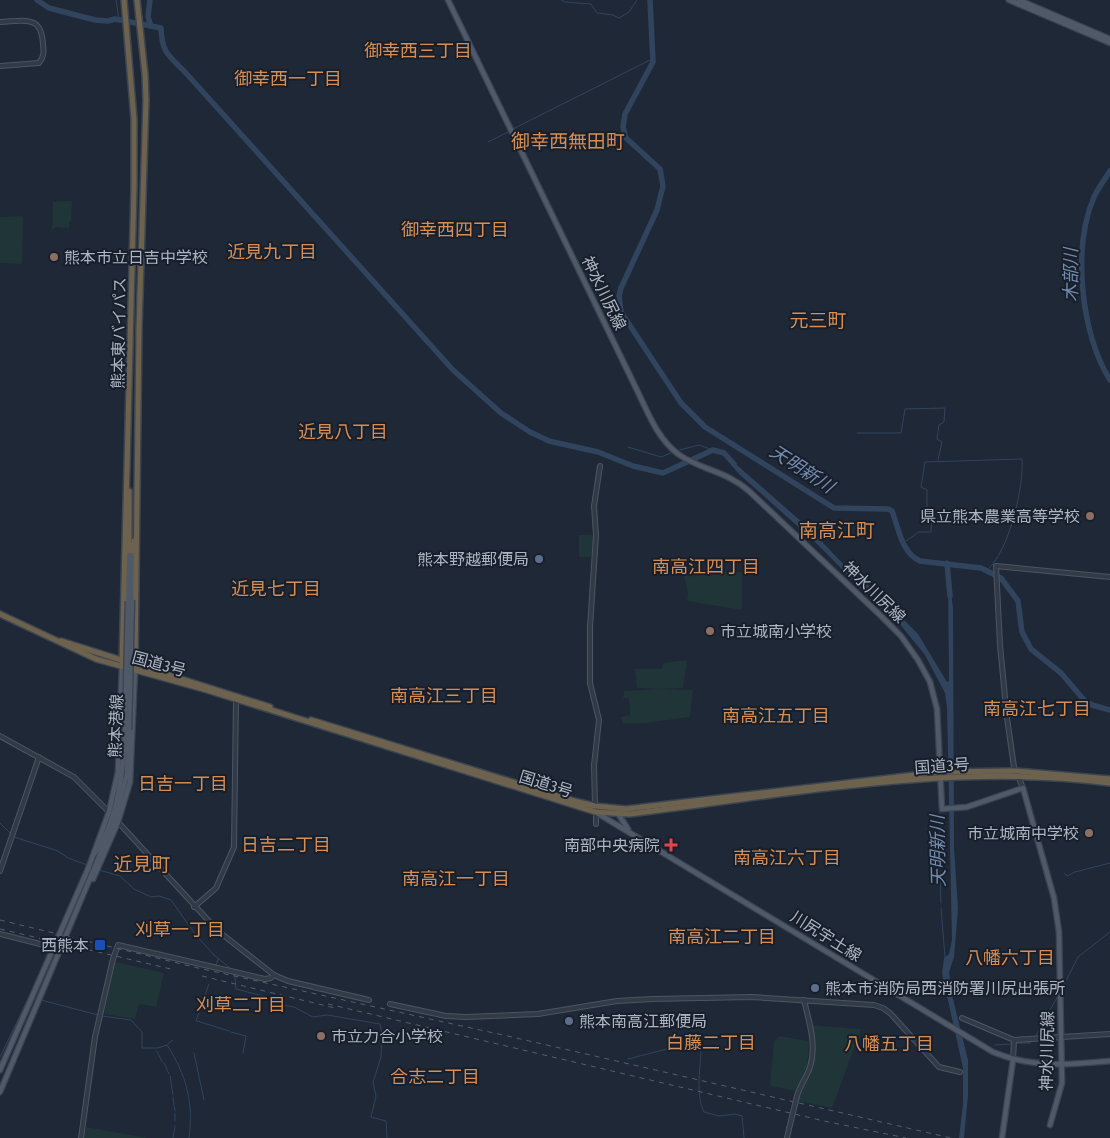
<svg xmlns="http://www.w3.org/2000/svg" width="1110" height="1138" font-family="'Fira Sans Condensed','Noto Sans JP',sans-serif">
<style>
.green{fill:#203537}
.water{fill:#31445e}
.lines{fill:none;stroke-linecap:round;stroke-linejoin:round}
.stream{stroke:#31445e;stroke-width:1}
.river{stroke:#31445e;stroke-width:5.5}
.minor-casing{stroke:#4c5562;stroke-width:6}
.major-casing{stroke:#3b4350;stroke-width:7}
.highway-casing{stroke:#3c4551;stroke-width:8}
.minor{stroke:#323a47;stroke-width:4}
.major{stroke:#4f5967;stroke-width:4.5}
.highway{stroke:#6d624e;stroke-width:5}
.rail{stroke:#535e6e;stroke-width:1;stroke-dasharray:5 5;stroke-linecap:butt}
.minor-bridge-casing{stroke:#4c5562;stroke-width:6;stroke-linecap:butt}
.major-bridge-casing{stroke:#3b4350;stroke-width:7;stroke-linecap:butt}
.minor-bridge{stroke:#323a47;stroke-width:4}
.major-bridge{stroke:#4f5967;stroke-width:4.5}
.education-dot{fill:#8d6e63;stroke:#181f2b;stroke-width:2}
.service-dot{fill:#5c6f8a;stroke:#181f2b;stroke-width:2}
.health-dot{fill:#e0444e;stroke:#181f2b;stroke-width:2}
.transit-dot{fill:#1a4fb4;stroke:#181f2b;stroke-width:2}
.labels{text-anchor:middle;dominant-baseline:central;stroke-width:4;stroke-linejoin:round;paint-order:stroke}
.poi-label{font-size:16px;fill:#acb5c4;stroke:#181f2b;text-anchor:start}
.street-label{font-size:16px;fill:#acb5c4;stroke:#181f2b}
.neighbourhood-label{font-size:18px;fill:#d68e54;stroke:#181f2b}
.water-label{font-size:18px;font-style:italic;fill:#738bae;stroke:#181f2b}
.quarter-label{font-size:19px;fill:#d68e54;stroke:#181f2b}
</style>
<rect width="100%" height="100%" fill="#1e2836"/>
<!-- green -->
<g class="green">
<polygon points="68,201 72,201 71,221 69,222 69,228 56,227 52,230 53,202"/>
<polygon points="23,216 22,264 0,263 0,217"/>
<polygon points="579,535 594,535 591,557 579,557"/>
<polygon points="683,571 742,572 742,610 687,601 688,594"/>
<polygon points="687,660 683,688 660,689 693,690 690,717 646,723 623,724 621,717 630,715 629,698 623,698 624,691 660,689 637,688 635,669 662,669 663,663"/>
<polygon points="115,962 164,973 156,1007 139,1004 135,1019 104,1014"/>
<path d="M811,1025l50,4 -29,79 -34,-7c8,-33 24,-37 13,-76z"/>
<polygon points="779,1036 809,1041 807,1068 795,1091 771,1086 770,1083 774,1042"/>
<polygon points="86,1127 148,1138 84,1138"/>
</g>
<!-- water -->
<polygon class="water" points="730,459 811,530 848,569 873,589 918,634 947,682 949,681 948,572 953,608 954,847 958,909 954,957 949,972 952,995 968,1060 968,1096 964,1138 959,1138 963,1104 963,1068 942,973 944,958 949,954 952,940 947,707 945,693 925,655 894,617 876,599 862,589 812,539 740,475 731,465"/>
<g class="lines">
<!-- stream -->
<g class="stream">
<polyline points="116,0 119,20"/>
<polyline points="561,0 565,2 591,4 597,13 613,15 619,18 629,12 637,0"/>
<polyline points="513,129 654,58"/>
<polyline points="488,142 510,131"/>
<polyline points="857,433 901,433 905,409 945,408 944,422 939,425 937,439 942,442 938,460"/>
<polyline points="628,447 661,457 673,452"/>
<polyline points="676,451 699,445 713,450"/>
<path d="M903,543l16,-11h12l1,-18 -5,-5v-19l-6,-3 4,-25 97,-3c2,28 -13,93 -35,111"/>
<polyline points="936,764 937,770"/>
<polyline points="940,808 939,858 941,903"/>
<polyline points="0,823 14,837 58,851 68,858 87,865"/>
<polyline points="99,870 120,876 134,889 151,897 159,896 171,900 195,934 214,955 231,969"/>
<polyline points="1064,873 1067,876 1075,872 1110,863"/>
<polyline points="941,908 945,957"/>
<polyline points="216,965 218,959"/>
<polyline points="233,973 235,976 236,989 267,997 276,1004 294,1007 313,1017 327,1015 380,1024 382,1034 381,1057 373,1082 376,1096 371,1117 386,1121 387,1138"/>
<polyline points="1062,989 1078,957 1110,932"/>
<polyline points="41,1000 98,1015"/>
<path d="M102,1016l29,4 11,12v16h16l9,-3c19,29 27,58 22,93"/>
<polyline points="196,1021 209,984"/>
<polyline points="197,1021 229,1031"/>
<polyline points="231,1032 246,1036 243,1053"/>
<polyline points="1035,1037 1059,994"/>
<polyline points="1015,1043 1030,1043 1032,1040"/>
<polyline points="168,1044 173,1040"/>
<polyline points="995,1045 1012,1044"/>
<polyline points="157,1051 162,1062"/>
<polyline points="194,1053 204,1100"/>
<polyline points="0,1057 29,997"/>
<path d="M628,1059l39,-10 34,-2c0,20 -6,46 3,65l15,4 16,-2 7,2 2,22"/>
<polyline points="164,1063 167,1069"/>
<polyline points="167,1070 169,1074"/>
<polyline points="170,1076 173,1095"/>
<polyline points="173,1097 174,1105"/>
<polyline points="174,1106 175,1111"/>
<polyline points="175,1113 175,1121"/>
<polyline points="173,1138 175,1126"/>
</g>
<!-- river -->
<g class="river">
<polyline points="37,0 49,8 95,20 108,21 115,19 151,26"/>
<path d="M150,0l-2,17 3,9 10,2c1,25 7,27 24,44l268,298 48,43 29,19 19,9 49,11 35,14 30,7 50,-23 11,3 10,11"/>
<path d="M650,0l3,62 -28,52 -2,13 3,11 34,31 3,17 -6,24 -36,78 -2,8 2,16 60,91 24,24 129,81 54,1 4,2c7,18 9,41 28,50l61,7 20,10 17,23 4,31 9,17 30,24 23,27 8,5 18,5"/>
<path d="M1110,171c-5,8 -12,17 -16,26 -22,51 -13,137 16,183"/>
<polyline points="947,563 950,596"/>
</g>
<defs>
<g id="minor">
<path d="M0,22c24,-1 42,-8 43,23 1,7 1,12 -4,18l-39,3"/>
<polyline points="0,736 74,777 110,813"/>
<polyline points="1023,788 1014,767 1007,718 1000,645 996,566 1110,577"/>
<polyline points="595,806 594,765 599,720 590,683 590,627 596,535 594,506 600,466"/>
<polyline points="596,812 596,824"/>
<polyline points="118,822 218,931 274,975 288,981 369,1000"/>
<polyline points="0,871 39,757"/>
<polyline points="194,907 216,888 234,847 236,699"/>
<polyline points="0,934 56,948"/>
<polyline points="390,1004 446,1016 466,1017 538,1014 617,1001 652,999 752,997 874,1005 883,1008 890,1013 939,1067 960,1072"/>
<polyline points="962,1018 1014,1040 1110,1034"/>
<polyline points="1013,1060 1014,1040"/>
<path d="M797,1096c3,-11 10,-19 13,-29 7,-22 -1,-45 -6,-67"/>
<polyline points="81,1138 95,1037 113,959 118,945 265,979 271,978 274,975"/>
<polyline points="787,1138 789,1129"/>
</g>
<g id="major">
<path d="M448,0l187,386c12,24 21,51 43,68 22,16 47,16 71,37l131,124 21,21 17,24 12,22 7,27 5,100 25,-2 56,-19 31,110 5,34 3,151 -12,42"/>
<polyline points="1009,0 1110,43"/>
<polyline points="1019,0 1110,39"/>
<polyline points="132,600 133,551"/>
<polyline points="128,601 129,551"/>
<polyline points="617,812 628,829"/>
<path d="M597,813l396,239c38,16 76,13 117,9"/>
<path d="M95,853c23,-31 29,-86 30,-124"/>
<polyline points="93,879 118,822 130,782 135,669"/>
<polyline points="0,1070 88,869 109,812 118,772 122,667"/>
<polyline points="0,1092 115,819 127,774 129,730"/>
<polyline points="1002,1138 1013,1060"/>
</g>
<g id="highway">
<polyline points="129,491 129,551"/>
<polyline points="133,551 134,541"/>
<path d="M0,614l96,45 111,31 389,122 33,2c157,-19 323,-52 481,-31"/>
<polyline points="61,641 270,707"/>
<polyline points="122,664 134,188 134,119 124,0"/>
<polyline points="135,665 139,328 146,100 145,74 137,0"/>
<polyline points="311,720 574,801 595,806 626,809 940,772 1015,771 1110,779"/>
</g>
</defs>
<!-- minor casing -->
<use href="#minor" class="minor-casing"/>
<!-- major casing -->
<use href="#major" class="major-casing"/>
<!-- highway casing -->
<use href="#highway" class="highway-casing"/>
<!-- minor -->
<use href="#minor" class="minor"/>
<!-- major -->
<use href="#major" class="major"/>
<!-- highway -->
<use href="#highway" class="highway"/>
<!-- rail -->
<g class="rail">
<polyline points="0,920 198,968 512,1037 951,1138"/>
<polyline points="0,929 175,970"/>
<polyline points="202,976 335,1008"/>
<polyline points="328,1004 824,1121 906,1138"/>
</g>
<defs>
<polyline id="minor-bridge" points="789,1129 797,1096"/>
<g id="major-bridge">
<polyline points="125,729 128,601"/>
<polyline points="129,730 132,600"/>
</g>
</defs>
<!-- minor-bridge casing -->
<use href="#minor-bridge" class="minor-bridge-casing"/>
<!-- major-bridge casing -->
<use href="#major-bridge" class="major-bridge-casing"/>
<!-- minor-bridge -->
<use href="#minor-bridge" class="minor-bridge"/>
<!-- major-bridge -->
<use href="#major-bridge" class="major-bridge"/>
</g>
<!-- markers -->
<g class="education-dot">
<circle cx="54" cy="257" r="5"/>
<circle cx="1090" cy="516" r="5"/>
<circle cx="710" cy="631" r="5"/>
<circle cx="1089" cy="833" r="5"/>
<circle cx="321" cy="1036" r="5"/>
</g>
<g class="service-dot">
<circle cx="539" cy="559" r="5"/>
<circle cx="815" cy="988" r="5"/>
<circle cx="569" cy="1021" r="5"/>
</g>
<path class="health-dot" d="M668.5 837.5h5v5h5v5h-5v5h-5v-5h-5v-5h5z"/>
<rect class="transit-dot" x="94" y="939" width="12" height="12" rx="2.5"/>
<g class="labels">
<!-- poi labels -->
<g class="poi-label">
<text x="64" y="257">熊本市立日吉中学校</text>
<text x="1080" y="516" text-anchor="end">県立熊本農業高等学校</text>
<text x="529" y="559" text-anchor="end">熊本野越郵便局</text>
<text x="720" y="631">市立城南小学校</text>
<text x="1079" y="833" text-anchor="end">市立城南中学校</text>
<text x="660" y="845" text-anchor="end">南部中央病院</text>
<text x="89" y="945" text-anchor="end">西熊本</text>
<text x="825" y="988">熊本市消防局西消防署川尻出張所</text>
<text x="579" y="1021">熊本南高江郵便局</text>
<text x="331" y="1036">市立力合小学校</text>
</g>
<!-- street labels -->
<g class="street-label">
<text transform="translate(604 293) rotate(64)">神水川尻線</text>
<text transform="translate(119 333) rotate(-89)">熊本東バイパス</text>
<text transform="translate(874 592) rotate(44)">神水川尻線</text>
<text transform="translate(159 664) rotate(15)">国道3号</text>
<text transform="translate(116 726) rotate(-88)">熊本港線</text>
<text transform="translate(942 766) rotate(-4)">国道3号</text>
<text transform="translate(546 784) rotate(17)">国道3号</text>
<text transform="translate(826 936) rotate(32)">川尻宇土線</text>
<text transform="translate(1047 1051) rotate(-89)">神水川尻線</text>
</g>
<!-- neighbourhood labels -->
<g class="neighbourhood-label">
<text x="418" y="51">御幸西三丁目</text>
<text x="288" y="79">御幸西一丁目</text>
<text x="455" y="230">御幸西四丁目</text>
<text x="272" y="252">近見九丁目</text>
<text x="343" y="432">近見八丁目</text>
<text x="706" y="567">南高江四丁目</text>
<text x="276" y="589">近見七丁目</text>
<text x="444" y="696">南高江三丁目</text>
<text x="1037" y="709">南高江七丁目</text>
<text x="776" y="716">南高江五丁目</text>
<text x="183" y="784">日吉一丁目</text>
<text x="286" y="845">日吉二丁目</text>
<text x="787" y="858">南高江六丁目</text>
<text x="456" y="879">南高江一丁目</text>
<text x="180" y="930">刈草一丁目</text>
<text x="722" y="937">南高江二丁目</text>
<text x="1010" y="958">八幡六丁目</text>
<text x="241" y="1005">刈草二丁目</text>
<text x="711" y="1043">白藤二丁目</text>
<text x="889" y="1044">八幡五丁目</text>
<text x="435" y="1077">合志二丁目</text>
</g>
<!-- water labels -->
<g class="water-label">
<text transform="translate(1071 275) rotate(-90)">木部川</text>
<text transform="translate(802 469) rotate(33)">天明新川</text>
<text transform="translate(938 851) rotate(-91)">天明新川</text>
</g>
<!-- quarter labels -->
<g class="quarter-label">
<text x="568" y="141">御幸西無田町</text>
<text x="818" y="320">元三町</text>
<text x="837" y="530">南高江町</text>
<text x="142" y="864">近見町</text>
</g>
</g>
</svg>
